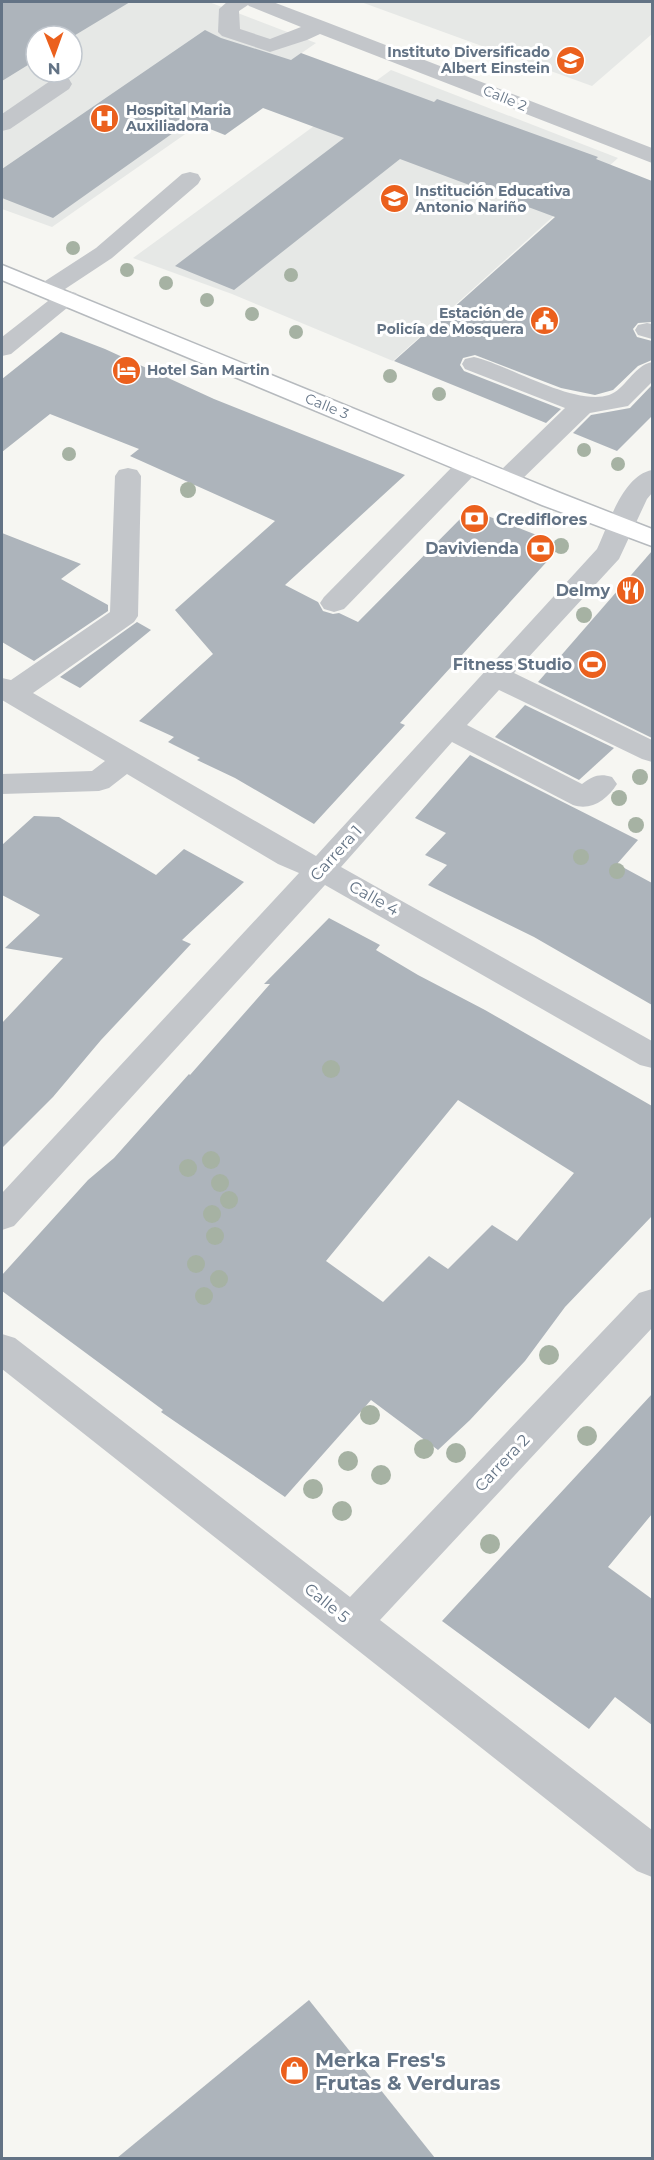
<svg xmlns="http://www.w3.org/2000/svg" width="654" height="2160" font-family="Montserrat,sans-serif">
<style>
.built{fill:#e6e8e6;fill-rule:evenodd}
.building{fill:#adb4bb;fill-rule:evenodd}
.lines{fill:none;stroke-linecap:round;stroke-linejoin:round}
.major-casing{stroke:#b6babe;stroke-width:3}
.minor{fill:#c3c6ca;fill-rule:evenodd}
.major{fill:#fff;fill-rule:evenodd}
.tree{fill:#a6b2a3}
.labels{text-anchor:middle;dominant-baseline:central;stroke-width:6;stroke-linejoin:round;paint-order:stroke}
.far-poi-label{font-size:14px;font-weight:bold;fill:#637385;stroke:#fff;text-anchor:start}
.far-street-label{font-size:14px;fill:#637385;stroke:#fff}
.poi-label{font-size:16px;font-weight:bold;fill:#637385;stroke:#fff;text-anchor:end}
.street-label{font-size:16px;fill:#637385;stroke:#fff}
.near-poi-label{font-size:20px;font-weight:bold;fill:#637385;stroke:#fff;text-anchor:start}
</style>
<rect width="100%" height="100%" fill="#f6f6f2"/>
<!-- built -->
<g class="built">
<path d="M2,2h207l107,41 -264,184 -50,-18zM36,36h36v36h-36z"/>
<polygon points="361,2 652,2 652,34 592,86"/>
<polygon points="391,70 618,158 393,361 232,294 133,258"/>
</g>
<!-- building -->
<g class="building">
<polygon points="2,2 130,2 72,37 36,36 36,60 2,81"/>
<polygon points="205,30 221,38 291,60 301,53 434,102 437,99 598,157 596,159 652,181 652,322 638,323 633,329 637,337 652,341 652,360 638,366 613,390 595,395 561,388 475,355 463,358 460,365 464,371 561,409 546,423 394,361 555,217 400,159 234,290 175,266 344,138 263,108 225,135 190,121 53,218 2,198 2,169"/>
<polygon points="61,332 105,349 214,399 405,475 285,585 318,602 323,611 333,614 339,613 358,622 470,509 562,545 400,723 405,725 314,824 235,778 197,760 200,758 168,742 174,737 139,721 213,654 175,610 275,521 130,456 139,449 50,414 2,452 2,379"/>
<polygon points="652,385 652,416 617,451 573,433 591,415 630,408"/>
<polygon points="2,533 81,564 61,579 108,605 108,611 34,661 2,642"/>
<polygon points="652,551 652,738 538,682"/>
<polygon points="137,622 151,630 80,688 60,677"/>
<polygon points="525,705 614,748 579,780 495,737"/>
<polygon points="470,755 638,840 617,864 652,883 652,1005 534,937 428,885 447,865 425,855 446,833 415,818"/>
<polygon points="34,816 59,817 156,875 184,849 244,882 182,940 191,944 101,1040 53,1097 2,1148 2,1023 63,958 5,948 40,915 2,895 2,845"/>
<path d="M329,918l51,27 -4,5 42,25 67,35 167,96v110l-87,91 -40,54 -55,59 -32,30 -67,-50 -86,97 -124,-85 2,-2 -161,-119v-16l86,-95 26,-22 75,-84 1,1 80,-91h-6zM458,1100l116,73 -57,68 -25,-16 -44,44 -19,-13 -46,46 -57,-41z"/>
<polygon points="652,1394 652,1514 608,1567 652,1599 652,1725 615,1697 589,1729 442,1621"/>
<polygon points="309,2000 435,2158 117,2158"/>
</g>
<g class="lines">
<defs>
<polygon id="major" points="2,265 560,493 652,529 652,546 542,505 2,280"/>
</defs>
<!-- major casing -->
<use href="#major" class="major-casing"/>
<!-- minor -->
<g class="minor">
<path d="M227,2h46l53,20 326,126v15l-332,-129 -13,6 -37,12 -48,-16 -4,-4 1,-23zM248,5l1,1 52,21 -31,12 -30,-10 -1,-18z"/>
<polygon points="61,78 69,79 72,84 69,89 10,129 2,131 2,114 53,79"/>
<polygon points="190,172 198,174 201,179 198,184 112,258 59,293 67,291 76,293 79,298 11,354 2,356 2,337 57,294 47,297 39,295 35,290 39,285 96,248 182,174"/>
<polygon points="647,323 652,324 652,339 638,335 635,330 638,325"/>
<path d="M474,357c37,9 100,49 135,38 16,-5 24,-29 43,-33v20l-24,24 -38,7 -74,72 -9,2 -9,-2 -4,-6 4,-6 67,-65 -100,-39 -3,-5 3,-5z"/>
<polygon points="470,456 479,458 483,464 479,470 344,609 334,612 324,609 320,603 324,597 461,458"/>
<path d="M128,468l9,2 4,6 -3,140 -4,6 -101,71 283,163 281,-307c12,-25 25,-73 55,-79v23l-5,6 -28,60 -105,114 138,67v22l-10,-3 -143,-69 -32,35 115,59c11,-8 17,-11 30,-7l5,7c-10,16 -26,27 -44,21l-121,-63 -111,125 311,174v27l-12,-3 -315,-180 -311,341 -12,4v-37l297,-320 -21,-9 -151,-90 -18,14 -10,3 -97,3v-20l90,-3 13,-10 -103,-61v-22l9,2 99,-68 5,-136 4,-6z"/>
<polygon points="652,1289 652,1328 380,1620 652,1830 652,1877 637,1871 2,1369 2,1334 15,1338 350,1597 639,1293"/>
</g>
<!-- major -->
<use href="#major" class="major"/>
</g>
<!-- trees -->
<g class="tree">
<circle cx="73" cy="248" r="7"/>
<circle cx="127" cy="270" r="7"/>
<circle cx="291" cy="275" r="7"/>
<circle cx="166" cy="283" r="7"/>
<circle cx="207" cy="300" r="7"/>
<circle cx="252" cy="314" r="7"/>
<circle cx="296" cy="332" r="7"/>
<circle cx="390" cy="376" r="7"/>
<circle cx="439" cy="394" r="7"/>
<circle cx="584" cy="450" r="7"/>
<circle cx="69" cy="454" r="7"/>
<circle cx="618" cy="464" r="7"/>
<circle cx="188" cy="490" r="8"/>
<circle cx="561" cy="546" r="8"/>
<circle cx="584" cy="615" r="8"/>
<circle cx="640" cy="777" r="8"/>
<circle cx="619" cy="798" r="8"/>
<circle cx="636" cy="825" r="8"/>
<circle cx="581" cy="857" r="8"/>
<circle cx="617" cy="871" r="8"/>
<circle cx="331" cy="1069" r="9"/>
<circle cx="211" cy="1160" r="9"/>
<circle cx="188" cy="1168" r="9"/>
<circle cx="220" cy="1183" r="9"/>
<circle cx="229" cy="1200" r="9"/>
<circle cx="212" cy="1214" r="9"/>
<circle cx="215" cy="1236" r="9"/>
<circle cx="196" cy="1264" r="9"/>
<circle cx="219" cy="1279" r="9"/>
<circle cx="204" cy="1296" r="9"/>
<circle cx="549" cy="1355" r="10"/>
<circle cx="370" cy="1415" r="10"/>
<circle cx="587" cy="1436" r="10"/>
<circle cx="424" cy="1449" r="10"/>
<circle cx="456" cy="1453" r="10"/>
<circle cx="348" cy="1461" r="10"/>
<circle cx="381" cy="1475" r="10"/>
<circle cx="313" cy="1489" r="10"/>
<circle cx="342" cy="1511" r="10"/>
<circle cx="490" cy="1544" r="10"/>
</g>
<!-- icons -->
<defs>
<symbol id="school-disc" viewBox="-11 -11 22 22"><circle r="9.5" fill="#eb601d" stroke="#fff"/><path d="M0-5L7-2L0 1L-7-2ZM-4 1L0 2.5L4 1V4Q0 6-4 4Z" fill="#fff"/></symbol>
<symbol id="hospital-disc" viewBox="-11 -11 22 22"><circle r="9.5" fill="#eb601d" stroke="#fff"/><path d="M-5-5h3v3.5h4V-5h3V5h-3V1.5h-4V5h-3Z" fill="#fff"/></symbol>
<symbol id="civic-disc" viewBox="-11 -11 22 22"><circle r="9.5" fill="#eb601d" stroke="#fff"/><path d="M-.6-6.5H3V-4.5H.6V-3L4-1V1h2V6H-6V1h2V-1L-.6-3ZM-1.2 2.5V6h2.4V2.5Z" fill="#fff"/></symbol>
<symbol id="hotel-disc" viewBox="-11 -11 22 22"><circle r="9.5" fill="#eb601d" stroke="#fff"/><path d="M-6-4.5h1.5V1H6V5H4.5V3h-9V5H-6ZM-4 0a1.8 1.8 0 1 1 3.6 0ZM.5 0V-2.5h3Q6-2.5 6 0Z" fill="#fff"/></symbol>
<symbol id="bank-disc" viewBox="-11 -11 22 22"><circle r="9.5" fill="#eb601d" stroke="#fff"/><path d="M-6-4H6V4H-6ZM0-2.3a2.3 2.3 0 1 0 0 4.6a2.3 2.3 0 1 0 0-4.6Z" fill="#fff"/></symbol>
<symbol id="restaurant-disc" viewBox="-11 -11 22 22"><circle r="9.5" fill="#eb601d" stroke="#fff"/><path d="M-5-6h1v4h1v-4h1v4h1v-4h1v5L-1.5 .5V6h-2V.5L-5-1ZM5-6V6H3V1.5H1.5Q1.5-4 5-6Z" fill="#fff"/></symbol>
<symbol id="stadium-disc" viewBox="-11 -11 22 22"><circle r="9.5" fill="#eb601d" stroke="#fff"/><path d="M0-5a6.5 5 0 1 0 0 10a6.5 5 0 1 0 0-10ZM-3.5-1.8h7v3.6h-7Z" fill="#fff"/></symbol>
<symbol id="shop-disc" viewBox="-11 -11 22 22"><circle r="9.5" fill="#eb601d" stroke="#fff"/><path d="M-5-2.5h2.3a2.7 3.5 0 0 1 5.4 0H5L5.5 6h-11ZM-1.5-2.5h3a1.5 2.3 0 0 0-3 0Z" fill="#fff"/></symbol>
</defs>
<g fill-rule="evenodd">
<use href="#school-disc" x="554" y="44" width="33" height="33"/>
<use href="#hospital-disc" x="88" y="102" width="33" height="33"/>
<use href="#school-disc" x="378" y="182" width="33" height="33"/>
<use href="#civic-disc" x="528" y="304" width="33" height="33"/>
<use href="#hotel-disc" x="110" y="354" width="33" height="33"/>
<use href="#bank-disc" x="458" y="502" width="33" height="33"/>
<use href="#bank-disc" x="524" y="532" width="33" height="33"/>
<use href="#restaurant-disc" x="614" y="574" width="33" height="33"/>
<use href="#stadium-disc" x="576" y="648" width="33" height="33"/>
<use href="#shop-disc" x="278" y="2054" width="33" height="33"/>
</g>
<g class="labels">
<!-- far-poi labels -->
<g class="far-poi-label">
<text x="550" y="52" text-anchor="end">Instituto Diversificado<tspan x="550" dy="16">Albert Einstein</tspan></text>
<text x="126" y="110">Hospital Maria<tspan x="126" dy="16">Auxiliadora</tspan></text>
<text x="415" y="191">Institución Educativa<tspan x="415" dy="16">Antonio Nariño</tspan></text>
<text x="524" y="313" text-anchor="end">Estación de<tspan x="524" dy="16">Policía de Mosquera</tspan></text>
<text x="147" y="370">Hotel San Martin</text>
</g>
<!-- far-street labels -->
<g class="far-street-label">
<text transform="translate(505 98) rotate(22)">Calle 2</text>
<text transform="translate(327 406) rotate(22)">Calle 3</text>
</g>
<!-- poi labels -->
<g class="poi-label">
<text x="496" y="519" text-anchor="start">Crediflores</text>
<text x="519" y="548">Davivienda</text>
<text x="610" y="590">Delmy</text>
<text x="572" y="664">Fitness Studio</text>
</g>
<!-- street labels -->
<g class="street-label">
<text transform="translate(336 853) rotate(-48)">Carrera 1</text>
<text transform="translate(374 898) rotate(29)">Calle 4</text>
<text transform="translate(502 1463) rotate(-47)">Carrera 2</text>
<text transform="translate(327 1603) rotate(39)">Calle 5</text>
</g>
<!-- near-poi labels -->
<g class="near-poi-label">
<text x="315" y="2060">Merka Fres's<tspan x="315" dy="23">Frutas &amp; Verduras</tspan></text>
</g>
</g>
<!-- border -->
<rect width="654" height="2160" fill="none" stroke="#637385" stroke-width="6"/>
<!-- north arrow -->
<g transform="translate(54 54) rotate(179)"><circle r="28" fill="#ffffff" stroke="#c1c7ce" stroke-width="1.5"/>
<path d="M0-4.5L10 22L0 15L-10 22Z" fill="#eb601d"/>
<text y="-9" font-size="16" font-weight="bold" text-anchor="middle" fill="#637385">N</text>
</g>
</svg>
